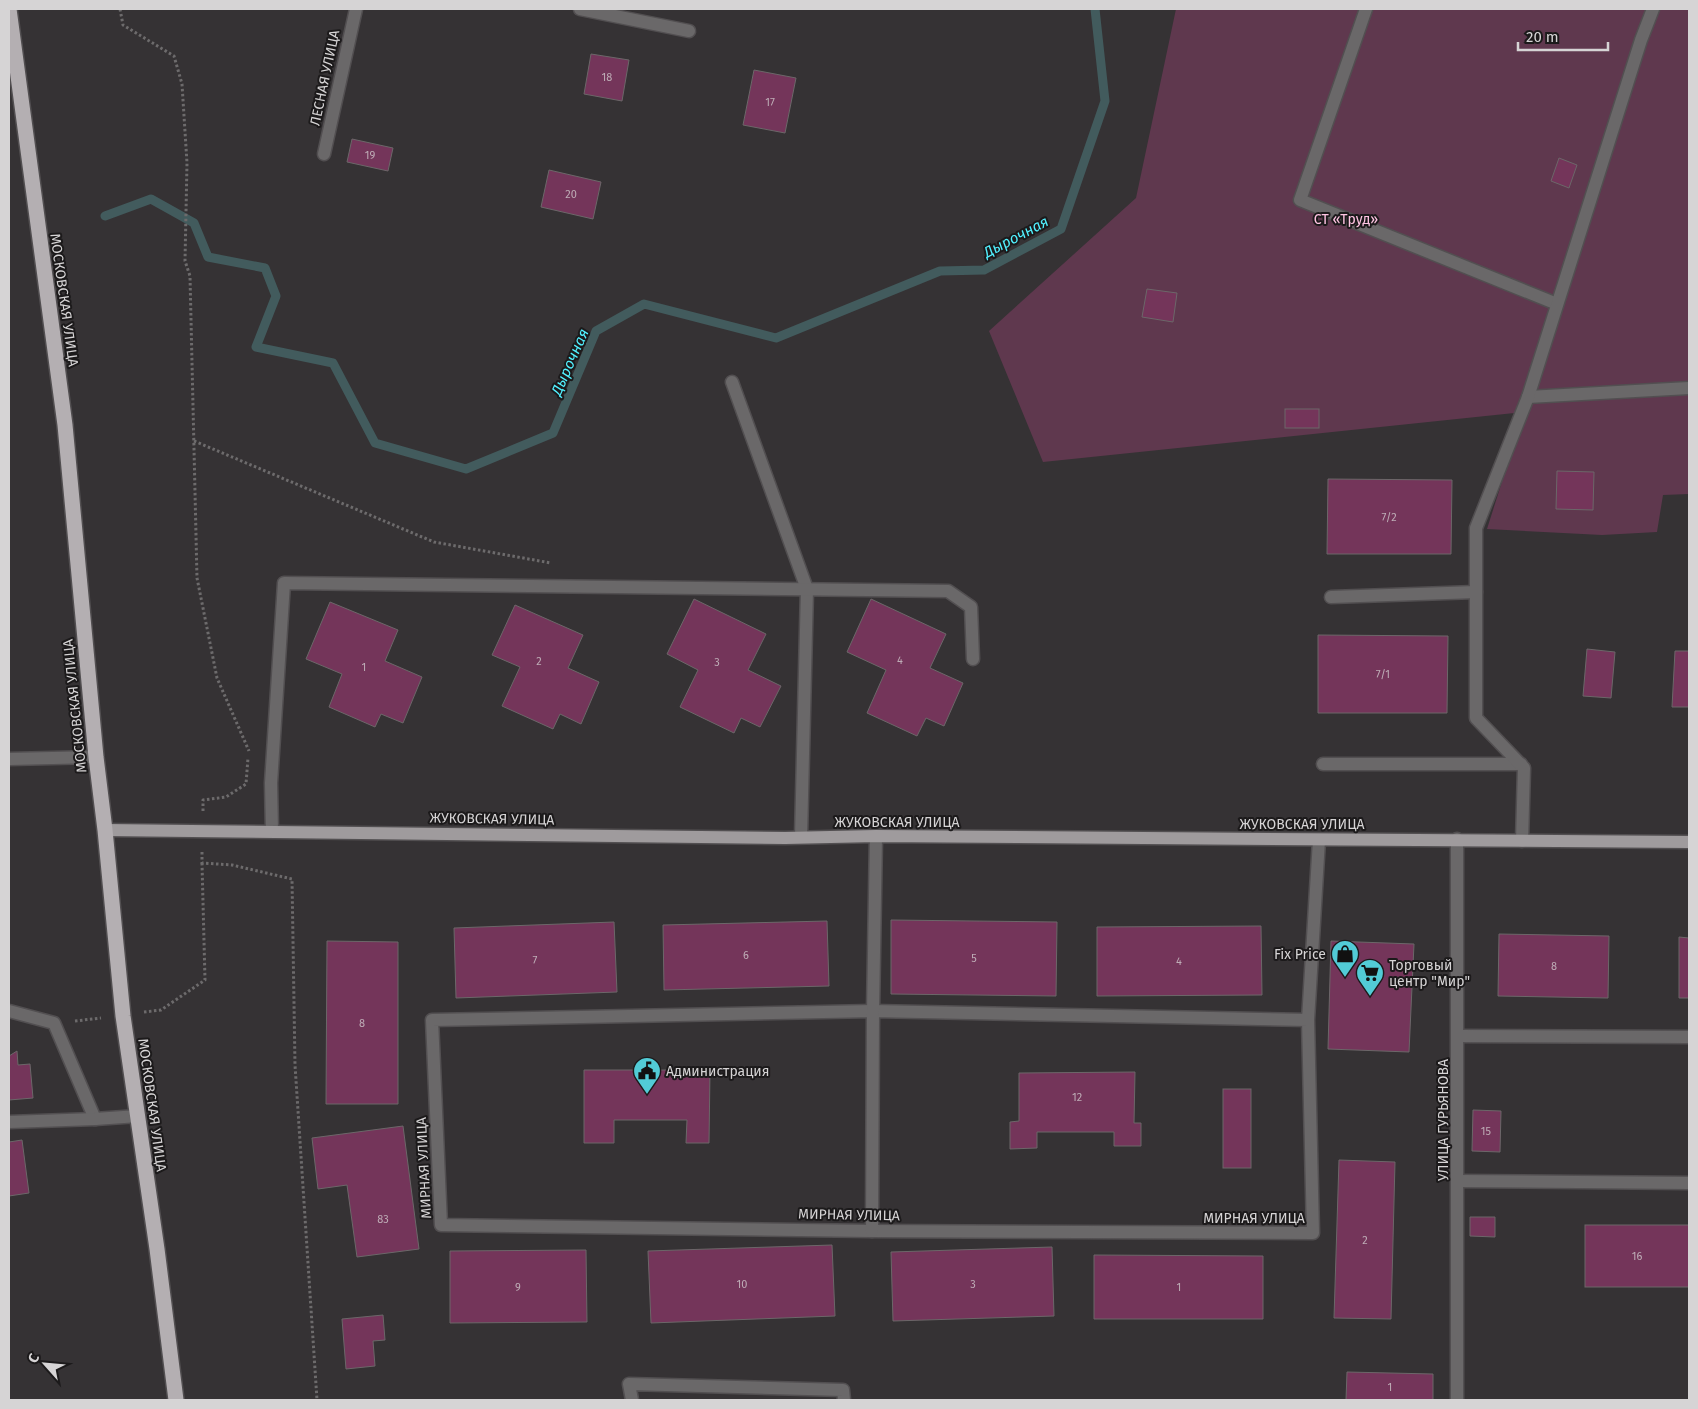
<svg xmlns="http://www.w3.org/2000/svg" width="1698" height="1409" font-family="'Fira Sans',sans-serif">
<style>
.green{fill:#5f384e}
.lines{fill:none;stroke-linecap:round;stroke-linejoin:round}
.stream{stroke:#425b5d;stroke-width:9}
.building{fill:#74355a;stroke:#6c6769}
.minor-casing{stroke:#524f51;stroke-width:15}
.major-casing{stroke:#524f51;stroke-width:15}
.highway-casing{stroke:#524f51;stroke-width:18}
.path{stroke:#6d6b6c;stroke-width:3;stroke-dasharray:2.5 2.5;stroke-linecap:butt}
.minor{stroke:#6a6869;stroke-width:12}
.major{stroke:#9f9b9d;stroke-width:12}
.highway{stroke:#b4afb2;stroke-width:15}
.labels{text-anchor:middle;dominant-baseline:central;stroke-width:4;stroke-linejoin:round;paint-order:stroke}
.number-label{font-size:11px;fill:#beacb6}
.street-label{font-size:14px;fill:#d6d4d5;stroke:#1c1a1b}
.park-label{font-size:14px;fill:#ffc4e3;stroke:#1c1a1b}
.poi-label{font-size:14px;fill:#d6d4d5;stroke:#1c1a1b;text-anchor:start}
.water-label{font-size:15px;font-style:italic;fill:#52f1ff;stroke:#1c1a1b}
</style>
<rect width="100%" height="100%" fill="#353234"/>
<!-- green -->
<polygon class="green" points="1176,9 1689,9 1689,494 1663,495 1657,532 1602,535 1487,529 1524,412 1043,462 989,331 1136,198"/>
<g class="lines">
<!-- stream -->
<polyline class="stream" points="105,216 151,199 194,223 208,257 265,268 276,296 256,347 333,363 375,443 466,469 553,433 596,331 644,304 776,338 940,271 984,270 1061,229 1105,101 1095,9"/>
</g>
<!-- building -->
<g class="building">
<polygon points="591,54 629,60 622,101 584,94"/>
<polygon points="754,70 796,78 785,133 743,125"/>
<polygon points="352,139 393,148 388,171 347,162"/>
<polygon points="1559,158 1577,165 1569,188 1551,181"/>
<polygon points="549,170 601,182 593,219 541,207"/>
<polygon points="1147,289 1177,293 1173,322 1142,317"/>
<rect x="1285" y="409" width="34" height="19"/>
<polygon points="1557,471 1594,472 1593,510 1556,509"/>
<polygon points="1328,479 1452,480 1451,554 1327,554"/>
<polygon points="694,599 766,634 748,670 781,686 760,727 741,718 734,733 680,707 698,670 667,654"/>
<polygon points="871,599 946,634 930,668 963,683 944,726 926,718 917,736 867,713 886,670 847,652"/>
<polygon points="330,602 398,630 385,661 422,677 403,723 381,714 375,727 329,707 342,674 306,659"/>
<polygon points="515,605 583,635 568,668 599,682 581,724 560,714 553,729 502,706 520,667 492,655"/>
<polygon points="1318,635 1448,636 1447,713 1318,713"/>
<polygon points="1587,649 1615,652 1611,698 1583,696"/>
<polygon points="1675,651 1689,651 1689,707 1672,707"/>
<polygon points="891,920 1057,922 1056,996 891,994"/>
<polygon points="827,921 829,986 664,990 663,925"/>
<polygon points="614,922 617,992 456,998 454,928"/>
<polygon points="1261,926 1262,995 1097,996 1097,927"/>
<polygon points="1499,934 1609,936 1608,998 1498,996"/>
<polygon points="1679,937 1689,938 1689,998 1679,998"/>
<polygon points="327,941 398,942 398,1104 326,1104"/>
<polygon points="1331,941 1414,944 1409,1052 1328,1049"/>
<polygon points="17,1051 18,1065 30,1064 33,1098 9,1100 9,1056"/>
<polygon points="584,1070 710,1070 709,1143 686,1143 687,1120 614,1120 614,1143 584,1143"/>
<polygon points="1135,1072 1134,1123 1141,1123 1141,1146 1114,1146 1114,1132 1037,1132 1037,1148 1010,1149 1010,1122 1019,1121 1019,1073"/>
<rect x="1223" y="1089" width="28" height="79"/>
<polygon points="1473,1110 1501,1111 1500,1152 1472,1151"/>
<polygon points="403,1126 419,1249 357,1257 347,1185 318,1189 312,1138"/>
<polygon points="22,1140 29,1193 9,1196 9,1142"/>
<polygon points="1339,1160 1395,1162 1391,1319 1334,1318"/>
<polygon points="1470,1217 1495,1217 1495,1237 1470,1236"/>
<rect x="1585" y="1225" width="104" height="62"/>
<polygon points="832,1245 835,1316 651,1323 648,1251"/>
<polygon points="1052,1247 1054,1316 893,1321 891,1252"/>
<polygon points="586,1250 587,1322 450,1323 450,1251"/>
<polygon points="1094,1255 1263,1256 1263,1319 1094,1319"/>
<polygon points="383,1315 385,1340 373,1341 375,1366 346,1369 342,1319"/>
<polygon points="1347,1372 1433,1374 1433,1400 1346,1400"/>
</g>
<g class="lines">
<defs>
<g id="minor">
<polyline points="580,9 689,31"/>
<polyline points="1366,9 1300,200 1557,304"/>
<polyline points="324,154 356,9"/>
<polyline points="732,382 807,589 801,837"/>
<polyline points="1528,397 1689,388"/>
<polyline points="1331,597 1476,592"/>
<polyline points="9,759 96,757"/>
<polyline points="1323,764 1521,764"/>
<polyline points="272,831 271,783 284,583 948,591 971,607 973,659"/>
<polyline points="1522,841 1524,768 1476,718 1476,528 1528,397 1641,40 1653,9"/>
<polyline points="9,1011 54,1023 95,1119"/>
<polyline points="1308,1020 873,1011 432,1020 441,1225 872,1231 1313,1233 1308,1020 1319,840"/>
<polyline points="1458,1036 1689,1037"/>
<polyline points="9,1122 95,1119 138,1116"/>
<polyline points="1458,1181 1689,1183"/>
<polyline points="872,1231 873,1011 876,836"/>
<polyline points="632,1400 629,1384 843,1390 844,1400"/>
<polyline points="1457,1400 1457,839"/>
</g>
<polyline id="major" points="105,830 785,838 876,836 1689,842"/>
<polyline id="highway" points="9,9 65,425 96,757 105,830 123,1016 157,1249 176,1400"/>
</defs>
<!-- minor casing -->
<use href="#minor" class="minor-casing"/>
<!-- major casing -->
<use href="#major" class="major-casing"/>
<!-- highway casing -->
<use href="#highway" class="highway-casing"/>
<!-- path -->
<g class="path">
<polyline points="120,9 123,25 174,56 182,84 187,163 185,261 190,276 197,578 217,678 249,751"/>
<polyline points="194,441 434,542 551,563"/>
<polyline points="203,811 203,800 226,797 246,784 248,758"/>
<polyline points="202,852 202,863 232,865 292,879 295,1065 317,1400"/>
<polyline points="144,1012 161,1010 205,980 202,863"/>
<polyline points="75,1021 101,1018"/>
</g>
<!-- minor -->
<use href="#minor" class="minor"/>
<!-- major -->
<use href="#major" class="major"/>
<!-- highway -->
<use href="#highway" class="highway"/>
</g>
<!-- icons -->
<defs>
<symbol id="shop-pin" viewBox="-11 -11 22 30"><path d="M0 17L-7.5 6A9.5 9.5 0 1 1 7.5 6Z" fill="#52cbd6" stroke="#1c1a1b"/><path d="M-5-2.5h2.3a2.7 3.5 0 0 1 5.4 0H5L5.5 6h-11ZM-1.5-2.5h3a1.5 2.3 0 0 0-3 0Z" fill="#111"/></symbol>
<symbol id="supermarket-pin" viewBox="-11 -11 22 30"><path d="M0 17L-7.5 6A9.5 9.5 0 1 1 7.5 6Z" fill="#52cbd6" stroke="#1c1a1b"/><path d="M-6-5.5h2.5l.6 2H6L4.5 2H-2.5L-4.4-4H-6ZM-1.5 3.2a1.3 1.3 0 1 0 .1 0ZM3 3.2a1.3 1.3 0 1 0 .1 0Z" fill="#111"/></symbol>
<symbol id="civic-pin" viewBox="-11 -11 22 30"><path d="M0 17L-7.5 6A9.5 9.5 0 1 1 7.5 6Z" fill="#52cbd6" stroke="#1c1a1b"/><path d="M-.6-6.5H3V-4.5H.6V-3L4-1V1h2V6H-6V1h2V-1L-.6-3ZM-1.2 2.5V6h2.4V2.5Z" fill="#111"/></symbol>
</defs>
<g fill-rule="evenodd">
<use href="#shop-pin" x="1329" y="938" width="32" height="43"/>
<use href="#supermarket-pin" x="1354" y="957" width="32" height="43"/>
<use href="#civic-pin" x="631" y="1055" width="32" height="43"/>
</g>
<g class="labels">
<!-- number labels -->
<g class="number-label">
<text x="607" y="77">18</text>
<text x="770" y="102">17</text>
<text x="370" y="155">19</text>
<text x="571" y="194">20</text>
<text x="1389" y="517">7/2</text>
<text x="900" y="660">4</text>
<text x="539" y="661">2</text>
<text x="717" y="662">3</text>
<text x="364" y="667">1</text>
<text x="1383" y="674">7/1</text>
<text x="746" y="955">6</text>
<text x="974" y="958">5</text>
<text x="535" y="960">7</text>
<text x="1179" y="961">4</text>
<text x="1554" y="966">8</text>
<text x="362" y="1023">8</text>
<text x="1077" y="1097">12</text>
<text x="1486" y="1131">15</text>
<text x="383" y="1219">83</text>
<text x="1365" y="1240">2</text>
<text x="1637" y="1256">16</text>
<text x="742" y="1284">10</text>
<text x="973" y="1284">3</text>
<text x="518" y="1287">9</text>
<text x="1179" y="1287">1</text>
<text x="1390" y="1387">1</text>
</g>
<!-- street labels -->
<g class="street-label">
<text transform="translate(325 78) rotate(-78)">ЛЕСНАЯ УЛИЦА</text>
<text transform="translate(64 300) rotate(82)">МОСКОВСКАЯ УЛИЦА</text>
<text transform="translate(75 706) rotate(-96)">МОСКОВСКАЯ УЛИЦА</text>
<text transform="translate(492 819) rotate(1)">ЖУКОВСКАЯ УЛИЦА</text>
<text x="897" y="822">ЖУКОВСКАЯ УЛИЦА</text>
<text x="1302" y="824">ЖУКОВСКАЯ УЛИЦА</text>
<text transform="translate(152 1105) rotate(82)">МОСКОВСКАЯ УЛИЦА</text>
<text transform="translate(1443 1120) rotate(-90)">УЛИЦА ГУРЬЯНОВА</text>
<text transform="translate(424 1168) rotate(-93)">МИРНАЯ УЛИЦА</text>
<text transform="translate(849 1215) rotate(1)">МИРНАЯ УЛИЦА</text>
<text x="1254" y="1218">МИРНАЯ УЛИЦА</text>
</g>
<!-- park labels -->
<g class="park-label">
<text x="1346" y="219">СТ «Труд»</text>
</g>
<!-- poi labels -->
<g class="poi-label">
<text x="1326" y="954" text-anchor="end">Fix Price</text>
<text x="1389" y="965">Торговый<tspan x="1389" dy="16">центр "Мир"</tspan></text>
<text x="666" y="1071">Администрация</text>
</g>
<!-- water labels -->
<g class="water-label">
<text transform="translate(1016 237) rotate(-28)">Дырочная</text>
<text transform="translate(570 362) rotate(-66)">Дырочная</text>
</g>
</g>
<!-- border -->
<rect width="1698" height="1409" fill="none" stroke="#d6d4d5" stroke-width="20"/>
<!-- north arrow -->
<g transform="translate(45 1364) rotate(297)" stroke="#1c1a1b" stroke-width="4" paint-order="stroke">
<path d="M0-4L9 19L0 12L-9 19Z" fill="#d6d4d5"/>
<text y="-8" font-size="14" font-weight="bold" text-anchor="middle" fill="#d6d4d5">С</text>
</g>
<!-- scale -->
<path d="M1518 42v8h90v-8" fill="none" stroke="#d6d4d5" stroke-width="2.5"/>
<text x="1526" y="42" font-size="15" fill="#d6d4d5" stroke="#1c1a1b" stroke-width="4" paint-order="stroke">20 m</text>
</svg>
